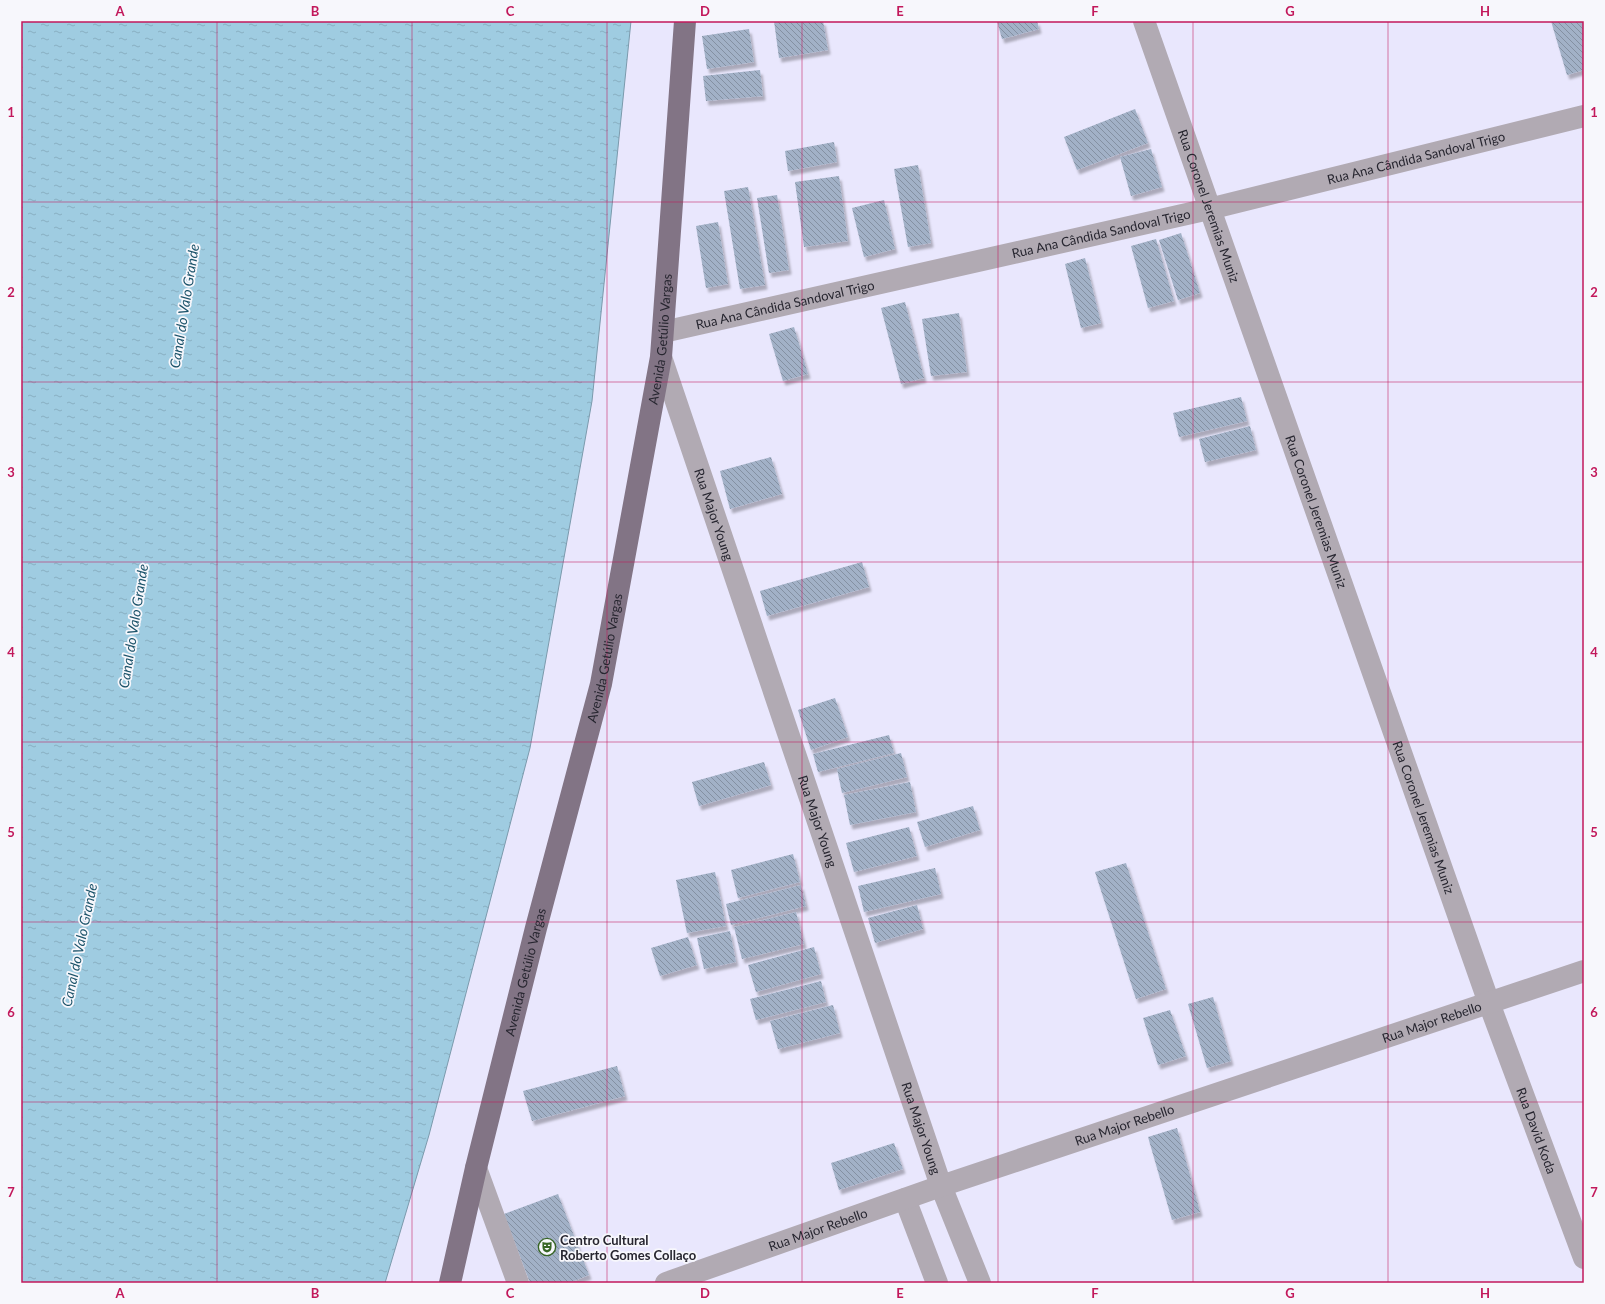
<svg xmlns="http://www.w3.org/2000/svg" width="1605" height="1304" font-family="Lato,sans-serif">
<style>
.water{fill:url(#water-ripples);stroke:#7b9aac}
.building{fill:url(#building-back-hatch);filter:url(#shadow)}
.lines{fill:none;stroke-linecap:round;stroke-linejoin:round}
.minor{stroke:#b1aab3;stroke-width:22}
.major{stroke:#827485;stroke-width:22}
.grid{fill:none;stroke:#c2185b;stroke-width:1;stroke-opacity:0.55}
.labels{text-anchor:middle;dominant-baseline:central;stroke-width:3.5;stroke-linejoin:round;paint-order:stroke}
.street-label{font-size:13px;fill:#272630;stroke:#f7f7fc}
.poi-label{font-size:13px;font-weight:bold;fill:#272630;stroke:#f7f7fc;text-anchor:start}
.water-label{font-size:14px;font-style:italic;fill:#1b536a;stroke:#f7f7fc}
.neatline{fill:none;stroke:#c2185b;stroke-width:1.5}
.grid-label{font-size:13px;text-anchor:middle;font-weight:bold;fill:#c2185b}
</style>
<defs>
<pattern id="water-ripples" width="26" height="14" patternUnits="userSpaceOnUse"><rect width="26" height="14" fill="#9fcce1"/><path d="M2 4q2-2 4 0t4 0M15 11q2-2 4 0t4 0" fill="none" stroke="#89afc1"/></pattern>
<pattern id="building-back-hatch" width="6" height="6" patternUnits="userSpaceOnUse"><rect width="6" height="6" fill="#a2b1c7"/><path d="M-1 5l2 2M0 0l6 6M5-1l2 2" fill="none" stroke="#8490a2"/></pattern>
<filter id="shadow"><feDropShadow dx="2.5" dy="4.5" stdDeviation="1" flood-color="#0004"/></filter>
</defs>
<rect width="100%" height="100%" fill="#e9e7fd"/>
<!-- water -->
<polygon class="water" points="21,21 631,21 592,401 530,748 429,1135 385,1283 21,1283"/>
<!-- building -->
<g class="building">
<polygon points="774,21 823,21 828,50 779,58"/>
<polygon points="997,21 1037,21 1039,29 1002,39"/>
<polygon points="1551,21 1584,21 1584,70 1567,75"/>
<polygon points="749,29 754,62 707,69 702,36"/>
<polygon points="760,70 763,96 706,101 703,76"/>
<polygon points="1135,109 1148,143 1077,170 1064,137"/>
<polygon points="834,142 837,162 788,171 785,151"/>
<polygon points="1151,149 1162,187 1131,196 1120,157"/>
<polygon points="918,165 931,243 908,247 894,169"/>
<polygon points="839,176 848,241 804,247 795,182"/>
<polygon points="748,187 765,285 740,289 724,191"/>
<polygon points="777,195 789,270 769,273 757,198"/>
<polygon points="884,200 895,249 864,257 852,208"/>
<polygon points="718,222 728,284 706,288 696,226"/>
<polygon points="1181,233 1200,293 1178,300 1159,240"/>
<polygon points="1156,239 1174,301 1148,308 1131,246"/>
<polygon points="1085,258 1101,323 1081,328 1065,264"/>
<polygon points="905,302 924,378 901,384 881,308"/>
<polygon points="959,313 967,372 931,376 922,319"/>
<polygon points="794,327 808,374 783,381 769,334"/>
<polygon points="1241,397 1247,421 1179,437 1173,413"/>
<polygon points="1250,426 1256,450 1205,462 1199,439"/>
<polygon points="771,457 782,494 730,509 720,471"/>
<polygon points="862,562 869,587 767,616 760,591"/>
<polygon points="835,698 848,737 811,750 798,710"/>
<polygon points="889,735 894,753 818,772 813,754"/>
<polygon points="901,753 907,777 842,793 837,769"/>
<polygon points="764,762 771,785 699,806 692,782"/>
<polygon points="910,782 916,812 850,825 844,795"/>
<polygon points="973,806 980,830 925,847 917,822"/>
<polygon points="909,827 917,856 854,872 846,843"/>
<polygon points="793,854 800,882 738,898 731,870"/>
<polygon points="1126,863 1166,989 1136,999 1095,872"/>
<polygon points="935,868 941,894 864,912 858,886"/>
<polygon points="715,872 726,926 687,933 676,880"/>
<polygon points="801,885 806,906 731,925 726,904"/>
<polygon points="917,905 923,929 875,943 868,918"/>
<polygon points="796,912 804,944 742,959 734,927"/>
<polygon points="730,931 736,962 704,969 697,938"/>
<polygon points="688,937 697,965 660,976 651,948"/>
<polygon points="814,947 821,974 756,992 748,965"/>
<polygon points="821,981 826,1002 756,1020 750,999"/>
<polygon points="1213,997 1231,1061 1207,1068 1188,1004"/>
<polygon points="833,1005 840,1033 778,1049 770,1021"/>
<polygon points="1170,1010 1186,1056 1158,1065 1143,1018"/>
<polygon points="617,1066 625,1096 532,1121 523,1091"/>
<polygon points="1177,1128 1200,1212 1172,1220 1148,1137"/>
<polygon points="894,1143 903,1169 839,1190 831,1163"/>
<polygon points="558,1194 589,1275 569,1283 530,1283 504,1214"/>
</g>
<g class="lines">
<!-- minor -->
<g class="minor">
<path id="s1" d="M1144,21l345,982 95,255"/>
<path id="s2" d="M663,332l546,-123 375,-93"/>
<path id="s3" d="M661,357l280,829 39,97"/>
<polyline points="476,1168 518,1283"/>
<polyline points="905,1199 937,1283"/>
<path id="s4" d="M666,1283l275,-97 643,-215"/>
</g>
<!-- major -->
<path class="major" id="s5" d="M450,1283l26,-115 60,-240 65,-244 60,-327 24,-336"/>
</g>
<!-- grid -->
<path class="grid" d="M217,21v1262M412,21v1262M607,21v1262M802,21v1262M998,21v1262M1193,21v1262M1388,21v1262M21,202h1563M21,382h1563M21,562h1563M21,742h1563M21,922h1563M21,1102h1563"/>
<!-- icons -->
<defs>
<symbol id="theatre-ring" viewBox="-11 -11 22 22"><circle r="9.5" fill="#f7f7fc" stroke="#376525" stroke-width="1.5"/><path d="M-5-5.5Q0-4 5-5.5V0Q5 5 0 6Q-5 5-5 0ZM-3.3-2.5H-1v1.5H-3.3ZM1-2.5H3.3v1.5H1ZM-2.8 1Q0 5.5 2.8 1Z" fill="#376525"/></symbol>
</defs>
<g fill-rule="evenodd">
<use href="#theatre-ring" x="537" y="1237" width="20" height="20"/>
</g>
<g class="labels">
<!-- street labels -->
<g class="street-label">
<text stroke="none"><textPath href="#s2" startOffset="773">Rua Ana Cândida Sandoval Trigo</textPath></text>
<text stroke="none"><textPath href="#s1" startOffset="196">Rua Coronel Jeremias Muniz</textPath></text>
<text stroke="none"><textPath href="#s2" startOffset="449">Rua Ana Cândida Sandoval Trigo</textPath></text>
<text stroke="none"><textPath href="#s2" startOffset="125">Rua Ana Cândida Sandoval Trigo</textPath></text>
<text stroke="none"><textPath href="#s5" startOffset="968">Avenida Getúlio Vargas</textPath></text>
<text stroke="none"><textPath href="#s1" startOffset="520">Rua Coronel Jeremias Muniz</textPath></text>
<text stroke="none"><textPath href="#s3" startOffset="166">Rua Major Young</textPath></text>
<text stroke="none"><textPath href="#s5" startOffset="644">Avenida Getúlio Vargas</textPath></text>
<text stroke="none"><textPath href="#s1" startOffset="844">Rua Coronel Jeremias Muniz</textPath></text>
<text stroke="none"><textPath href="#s3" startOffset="490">Rua Major Young</textPath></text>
<text stroke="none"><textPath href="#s5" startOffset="320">Avenida Getúlio Vargas</textPath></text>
<text stroke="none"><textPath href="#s4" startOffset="809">Rua Major Rebello</textPath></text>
<text stroke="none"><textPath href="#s4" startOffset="485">Rua Major Rebello</textPath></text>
<text stroke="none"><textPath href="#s3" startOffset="814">Rua Major Young</textPath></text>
<text stroke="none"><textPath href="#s1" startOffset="1177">Rua David Koda</textPath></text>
<text stroke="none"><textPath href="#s4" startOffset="161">Rua Major Rebello</textPath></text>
</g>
<!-- poi labels -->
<g class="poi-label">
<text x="560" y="1240">Centro Cultural<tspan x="560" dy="15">Roberto Gomes Collaço</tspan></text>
</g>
<!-- water labels -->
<g class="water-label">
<text transform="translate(184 306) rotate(-81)">Canal do Valo Grande</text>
<text transform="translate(133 626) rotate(-81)">Canal do Valo Grande</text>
<text transform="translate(79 945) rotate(-78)">Canal do Valo Grande</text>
</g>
</g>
<!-- border -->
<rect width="1605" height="1304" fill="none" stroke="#f7f7fc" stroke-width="44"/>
<rect x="22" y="22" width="1561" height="1260" class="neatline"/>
<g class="grid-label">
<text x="120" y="16">A</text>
<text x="315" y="16">B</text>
<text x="510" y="16">C</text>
<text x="705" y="16">D</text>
<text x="900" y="16">E</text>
<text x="1095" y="16">F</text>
<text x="1290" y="16">G</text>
<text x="1485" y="16">H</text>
<text x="11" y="117">1</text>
<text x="1594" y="117">1</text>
<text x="11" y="297">2</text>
<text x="1594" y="297">2</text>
<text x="11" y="477">3</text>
<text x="1594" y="477">3</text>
<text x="11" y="657">4</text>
<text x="1594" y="657">4</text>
<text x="11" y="837">5</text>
<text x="1594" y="837">5</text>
<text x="11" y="1017">6</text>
<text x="1594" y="1017">6</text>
<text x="11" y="1197">7</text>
<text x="1594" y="1197">7</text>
<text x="120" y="1298">A</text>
<text x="315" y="1298">B</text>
<text x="510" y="1298">C</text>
<text x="705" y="1298">D</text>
<text x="900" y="1298">E</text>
<text x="1095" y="1298">F</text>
<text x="1290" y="1298">G</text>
<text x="1485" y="1298">H</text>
</g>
</svg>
